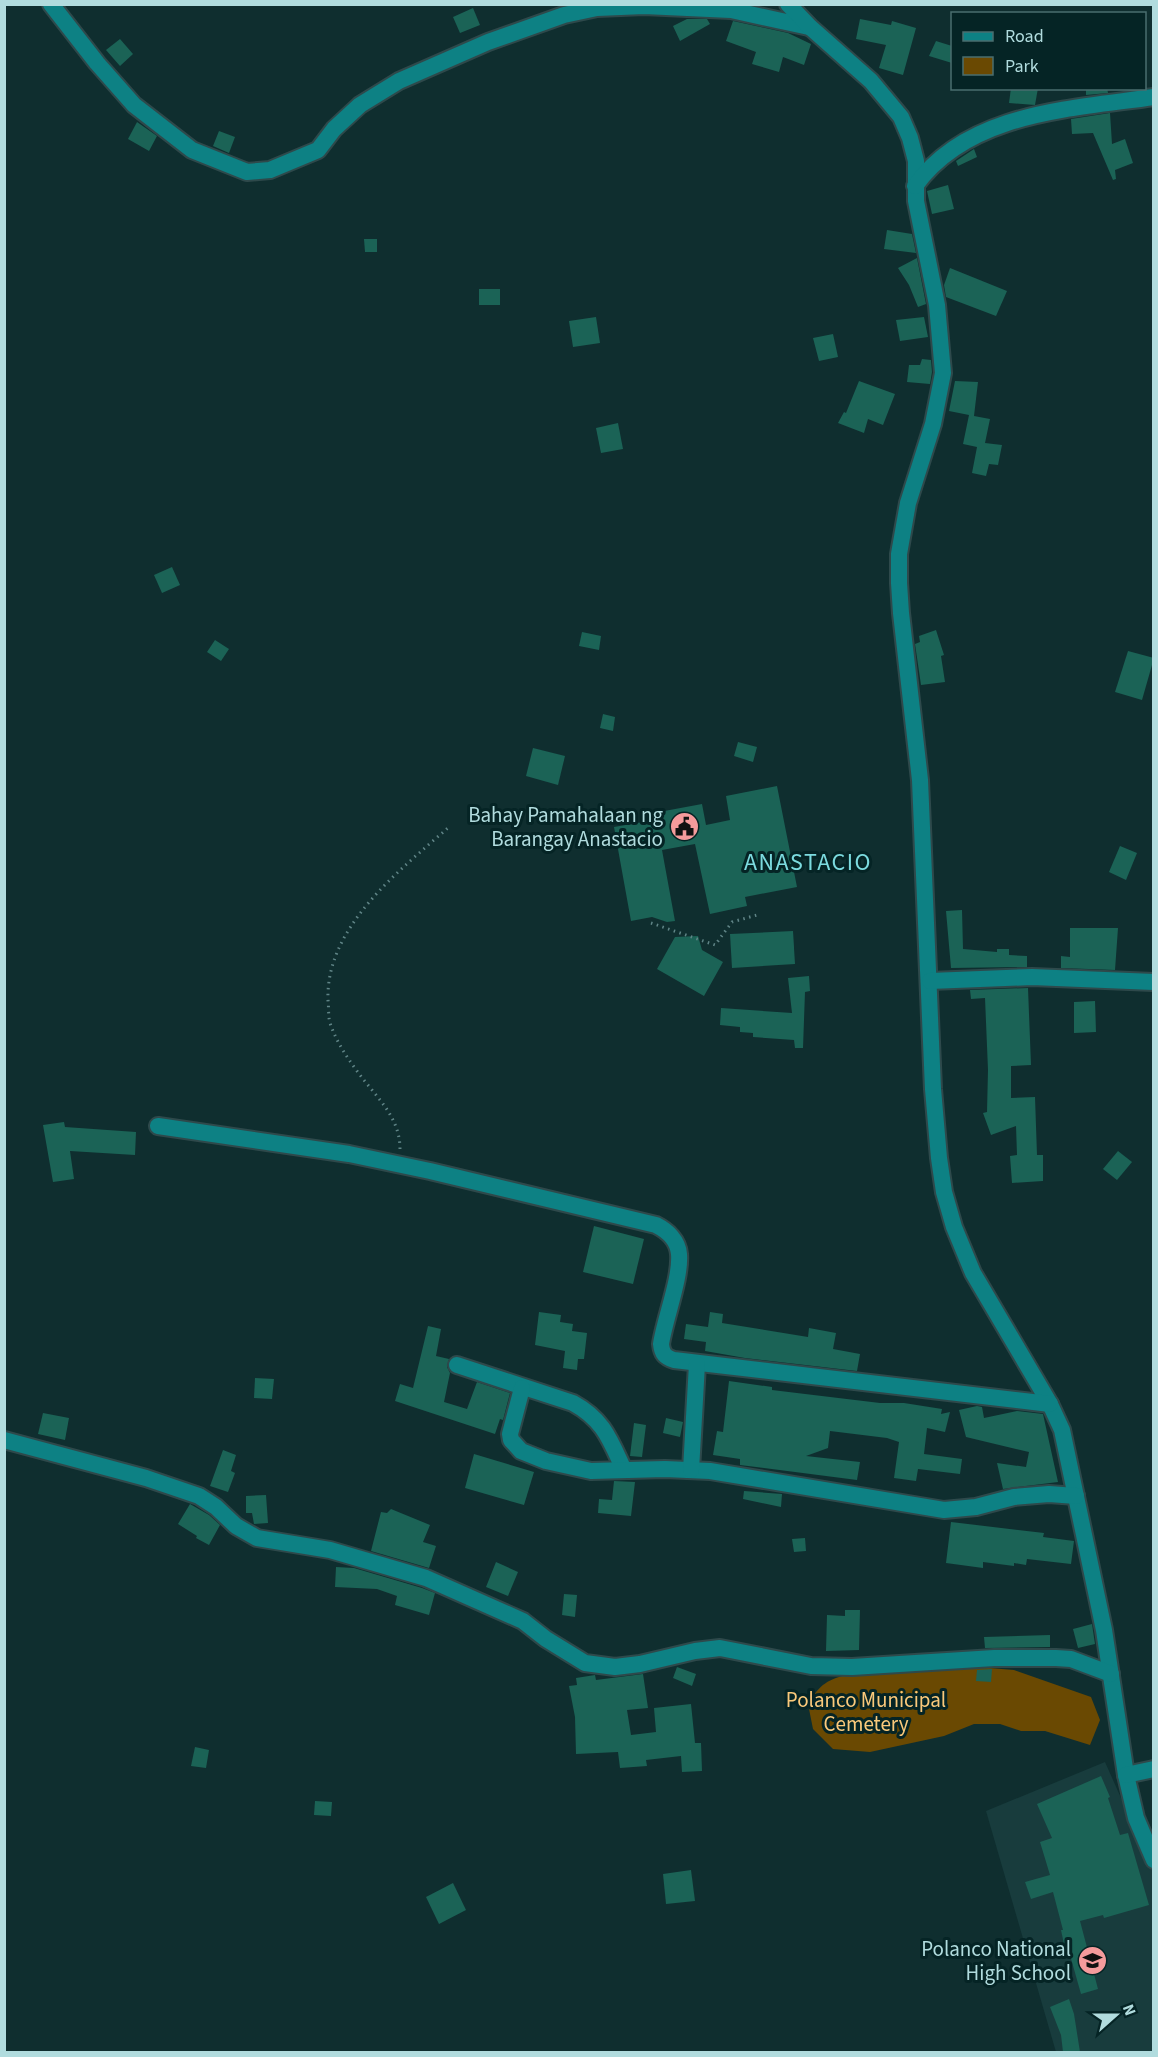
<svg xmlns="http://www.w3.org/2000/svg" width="1158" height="2057" font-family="'Source Sans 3',sans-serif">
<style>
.built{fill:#183c3d}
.green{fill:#6a4902}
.building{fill:#1b6356}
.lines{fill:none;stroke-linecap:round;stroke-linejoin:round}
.minor-casing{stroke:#2e494b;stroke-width:20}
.path{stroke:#608587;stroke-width:3;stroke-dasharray:1.5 4.5;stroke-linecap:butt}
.minor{stroke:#0d8184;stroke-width:16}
.labels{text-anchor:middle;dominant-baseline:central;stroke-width:6;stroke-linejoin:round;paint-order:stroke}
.poi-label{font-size:21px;fill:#b1dcde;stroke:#052425;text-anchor:end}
.park-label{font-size:21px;fill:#fac97b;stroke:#052425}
.quarter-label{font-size:24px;letter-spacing:1.5px;fill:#7cdbdf;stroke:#052425}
</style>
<rect width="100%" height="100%" fill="#0f2e2f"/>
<!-- built -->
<polygon class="built" points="1105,1762 1153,1870 1153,2052 1056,2052 986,1811"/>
<!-- green -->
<path class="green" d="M965,1666l49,4 77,27 9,23 -10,25 -45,-14h-24l-21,-7h-26l-30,12 -74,16 -37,-3 -20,-20 -5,-25c12,-20 20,-25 42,-30z"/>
<!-- building -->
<g class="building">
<polygon points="473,8 480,25 460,33 453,17"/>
<polygon points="687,19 707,19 710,24 680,41 673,26"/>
<polygon points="860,19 891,25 892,21 916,28 903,75 879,68 886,45 856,39"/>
<polygon points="733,21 788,33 811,44 804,65 783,57 779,72 752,64 756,52 726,41"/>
<polygon points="120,39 133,54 120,66 106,50"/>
<polygon points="936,41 952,46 952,63 929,56"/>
<polygon points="1011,88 1038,88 1035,105 1009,103"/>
<polygon points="1086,88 1107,88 1108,93 1086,95"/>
<polygon points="1110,113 1112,144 1125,139 1133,163 1115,170 1116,179 1113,180 1093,133 1072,134 1071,119"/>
<polygon points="137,122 157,136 149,151 128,139"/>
<polygon points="219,131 235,137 229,153 213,146"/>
<polygon points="974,149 977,157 958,166 956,161"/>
<polygon points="948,185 954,209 932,214 927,191"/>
<polygon points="887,230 912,234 916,253 884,249"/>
<polygon points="364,239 377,239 377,252 365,252"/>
<polygon points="917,258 926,304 918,307 909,285 898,268"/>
<polygon points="950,268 1007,291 996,316 946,297 944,285"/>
<rect x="479" y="289" width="21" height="16"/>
<polygon points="596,317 600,343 573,347 569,321"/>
<polygon points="924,317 928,337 900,341 896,320"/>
<polygon points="833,334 838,357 819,361 813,338"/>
<polygon points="922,359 931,360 932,372 930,384 907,382 909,365 920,365"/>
<polygon points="859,381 895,394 883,425 868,419 864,433 838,423 844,412 846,413"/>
<polygon points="955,381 978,382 974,416 990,419 985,443 1002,445 998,465 989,464 986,476 972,473 977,447 963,444 969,415 949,411"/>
<polygon points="618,423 623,449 601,453 596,428"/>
<polygon points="172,567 180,585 162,593 154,575"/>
<polygon points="936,630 944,655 941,656 945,682 921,685 915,644 920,642 919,636"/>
<polygon points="582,632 601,636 599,650 579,646"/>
<polygon points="215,640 229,649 221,661 207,652"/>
<polygon points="1128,651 1154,658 1142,700 1115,692"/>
<polygon points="603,714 615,717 613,731 600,728"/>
<polygon points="738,742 757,747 753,762 734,756"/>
<polygon points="533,748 565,756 558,785 526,776"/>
<polygon points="777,786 797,887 745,897 747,906 710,914 695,844 662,850 675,921 667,922 652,917 631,921 614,827 660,819 659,812 702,804 706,825 730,820 726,796"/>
<polygon points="1120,846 1137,853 1126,880 1109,872"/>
<polygon points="962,910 963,949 997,952 997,949 1009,949 1009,955 1027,956 1027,967 951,968 946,911"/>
<polygon points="1070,928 1118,928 1115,970 1061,968 1061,956 1070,957"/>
<polygon points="793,931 795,964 732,968 730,934"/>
<polygon points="698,936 702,950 723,962 704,996 657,969 675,937"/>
<polygon points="809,976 810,991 805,992 803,1048 795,1048 794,1040 753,1037 753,1033 740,1032 740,1027 720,1025 721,1008 792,1013 788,978"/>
<polygon points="1028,988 1031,1065 1011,1066 1011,1098 1035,1097 1037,1155 1043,1155 1043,1181 1012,1183 1010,1156 1017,1155 1016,1126 991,1135 983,1113 987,1112 988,1070 985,998 971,999 970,990"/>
<polygon points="1095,1001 1096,1032 1074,1033 1074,1002"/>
<polygon points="64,1122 65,1127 136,1132 135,1155 70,1151 74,1179 53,1182 43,1125"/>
<polygon points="1118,1151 1132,1162 1117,1180 1103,1169"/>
<polygon points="594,1226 644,1239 633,1284 583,1272"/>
<polygon points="539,1312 561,1315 560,1322 573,1324 572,1331 587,1333 584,1359 578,1359 577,1370 563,1368 565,1351 535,1345"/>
<polygon points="710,1312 723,1314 722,1323 808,1337 809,1328 836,1333 833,1349 860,1354 857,1371 745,1358 705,1351 706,1342 684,1339 686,1324 708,1327"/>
<polygon points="428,1326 441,1329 436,1356 449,1359 447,1367 450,1373 444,1402 467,1409 477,1382 510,1393 503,1420 500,1419 495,1434 395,1401 400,1384 413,1388"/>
<polygon points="255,1378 274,1379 272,1399 254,1398"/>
<polygon points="729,1381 772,1387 772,1390 880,1403 904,1403 942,1409 941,1414 950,1412 945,1432 927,1428 924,1454 962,1459 960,1474 918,1469 916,1481 894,1478 899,1442 887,1438 830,1431 828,1448 806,1456 860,1462 857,1480 740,1465 740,1459 713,1455 717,1431 723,1432"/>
<polygon points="977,1406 982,1407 984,1418 1017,1411 1043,1414 1058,1482 1003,1489 997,1463 1026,1467 1029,1452 966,1437 959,1410"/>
<polygon points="43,1413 69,1418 65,1440 38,1434"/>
<polygon points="666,1418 683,1422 680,1437 663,1433"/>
<polygon points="634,1423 646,1425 642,1457 630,1456"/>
<polygon points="223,1450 236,1455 231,1471 235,1473 228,1492 210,1486"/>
<polygon points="474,1454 534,1472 524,1505 465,1488"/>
<polygon points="614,1481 635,1482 631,1516 598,1513 599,1499 612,1500"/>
<polygon points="744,1491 782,1494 781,1507 743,1499"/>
<polygon points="266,1495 268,1523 254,1524 252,1513 246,1513 246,1496"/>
<polygon points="190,1504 209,1515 220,1525 209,1545 196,1538 197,1536 178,1524"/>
<polygon points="391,1509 430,1525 423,1542 436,1546 429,1568 371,1551 381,1512 387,1513"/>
<polygon points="951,1522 1044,1533 1043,1537 1074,1541 1071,1564 1027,1559 1026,1565 1014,1563 1014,1566 983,1562 983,1568 946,1563"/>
<polygon points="805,1538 806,1551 794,1552 792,1539"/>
<polygon points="496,1562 518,1572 508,1596 486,1587"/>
<polygon points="336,1567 354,1568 422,1588 435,1593 429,1615 395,1605 397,1596 377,1589 335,1587"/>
<polygon points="564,1594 577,1595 575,1617 562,1615"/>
<polygon points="845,1610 860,1610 859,1650 826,1651 827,1615 845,1616"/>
<polygon points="1092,1624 1095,1644 1078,1648 1073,1629"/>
<polygon points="1050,1635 1050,1647 985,1648 984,1637"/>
<polygon points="677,1667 696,1674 692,1686 673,1678"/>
<polygon points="992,1669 991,1682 976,1681 977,1670"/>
<polygon points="643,1674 648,1708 627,1710 631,1735 656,1732 654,1708 691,1704 695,1743 701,1743 702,1771 682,1772 681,1756 646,1760 647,1766 620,1768 618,1752 576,1754 575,1717 569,1686 577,1685 576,1678 595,1675 596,1680"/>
<polygon points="195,1747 209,1750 206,1768 191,1766"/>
<polygon points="1101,1776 1110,1797 1108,1798 1120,1835 1128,1833 1149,1905 1104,1918 1103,1915 1080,1921 1098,1989 1081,1994 1068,1948 1065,1949 1061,1930 1063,1930 1053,1892 1031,1899 1025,1882 1050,1875 1040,1842 1052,1838 1037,1804"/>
<polygon points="315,1801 332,1802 331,1816 314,1815"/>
<polygon points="691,1870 695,1901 666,1904 663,1874"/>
<polygon points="453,1883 466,1910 439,1924 426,1897"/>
<polygon points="1069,1999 1074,2014 1080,2052 1063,2052 1061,2035 1050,2007"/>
</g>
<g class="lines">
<defs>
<g id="minor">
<polyline points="51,4 97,63 134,105 192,150 247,172 270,170 318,150 334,129 360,105 399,81 488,42 564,15 597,8 644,6 731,10 809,27"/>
<polyline points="788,4 810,27 871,81 901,117 910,138 916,161 916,201 937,305 943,373 933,424 908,503 899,554 899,583 901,613 920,780 933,1089 939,1158 944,1192 954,1227 973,1273 1050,1404 1062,1430 1104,1630 1126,1775 1136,1818 1154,1860"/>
<path d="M915,186c53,-74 156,-77 239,-89"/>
<polyline points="930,981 1032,977 1154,982"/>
<path d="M158,1126l191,28 81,17 226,54c12,6 22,16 23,29 2,24 -14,64 -18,90 1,10 4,13 13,16l376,44"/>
<path d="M457,1365l116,38c31,17 37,37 51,67"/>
<polyline points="522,1388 510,1434 511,1440 521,1451 546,1461 591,1471 665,1469 710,1471 944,1510 976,1507 1014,1497 1049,1494 1076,1496"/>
<polyline points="4,1440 146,1478 199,1496 216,1507 236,1526 257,1538 330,1550 426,1578 523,1621 546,1639 585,1663 615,1667 640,1664 695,1651 720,1648 811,1666 852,1667 994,1658 1056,1658 1071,1659 1111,1674"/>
<polyline points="691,1470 697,1364"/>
<polyline points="1126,1775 1154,1769"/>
</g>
</defs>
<!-- minor casing -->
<use href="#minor" class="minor-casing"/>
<!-- path -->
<g class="path">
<polyline points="651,923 715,945 732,922 757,915"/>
<path d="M400,1149c0,-33 -25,-53 -43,-78 -11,-15 -21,-30 -27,-48 -2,-7 -1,-15 -2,-22 -3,-74 71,-130 121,-174"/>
</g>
<!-- minor -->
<use href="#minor" class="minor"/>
</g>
<!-- icons -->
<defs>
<symbol id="civic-disc" viewBox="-11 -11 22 22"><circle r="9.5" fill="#f59b9c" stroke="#052425"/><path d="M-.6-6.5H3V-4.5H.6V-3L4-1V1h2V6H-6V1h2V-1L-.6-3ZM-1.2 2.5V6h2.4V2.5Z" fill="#111"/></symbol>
<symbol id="school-disc" viewBox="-11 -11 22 22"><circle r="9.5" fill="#f59b9c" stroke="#052425"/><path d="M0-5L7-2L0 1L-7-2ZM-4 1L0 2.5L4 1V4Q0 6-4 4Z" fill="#111"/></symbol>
</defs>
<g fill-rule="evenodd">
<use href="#civic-disc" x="668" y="810" width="33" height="33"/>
<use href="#school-disc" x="1076" y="1944" width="33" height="33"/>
</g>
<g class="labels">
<!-- poi labels -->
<g class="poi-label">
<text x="663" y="815">Bahay Pamahalaan ng<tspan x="663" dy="24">Barangay Anastacio</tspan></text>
<text x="1071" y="1949">Polanco National<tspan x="1071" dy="24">High School</tspan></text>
</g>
<!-- park labels -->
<g class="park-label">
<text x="866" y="1700">Polanco Municipal<tspan x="866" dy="24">Cemetery</tspan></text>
</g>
<!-- quarter labels -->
<g class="quarter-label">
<text x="808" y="862">ANASTACIO</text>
</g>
</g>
<!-- border -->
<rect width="1158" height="2057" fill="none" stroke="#b1dcde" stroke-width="12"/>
<!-- legend -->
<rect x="951" y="12" width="195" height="78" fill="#052425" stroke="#4a6e6f" stroke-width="1.5"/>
<rect x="963" y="32" width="30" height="9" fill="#0d8184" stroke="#4a6e6f" stroke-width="1.5"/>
<text x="1005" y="42" font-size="18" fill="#b1dcde">Road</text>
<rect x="963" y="57" width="30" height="18" fill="#6a4902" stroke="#4a6e6f" stroke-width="1.5"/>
<text x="1005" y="72" font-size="18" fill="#b1dcde">Park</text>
<!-- north arrow -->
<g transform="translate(1116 2015) rotate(69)" stroke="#052425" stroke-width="4.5" paint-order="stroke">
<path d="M0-4.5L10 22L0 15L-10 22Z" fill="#b1dcde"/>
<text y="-9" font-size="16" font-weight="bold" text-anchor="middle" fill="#b1dcde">N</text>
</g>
</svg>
